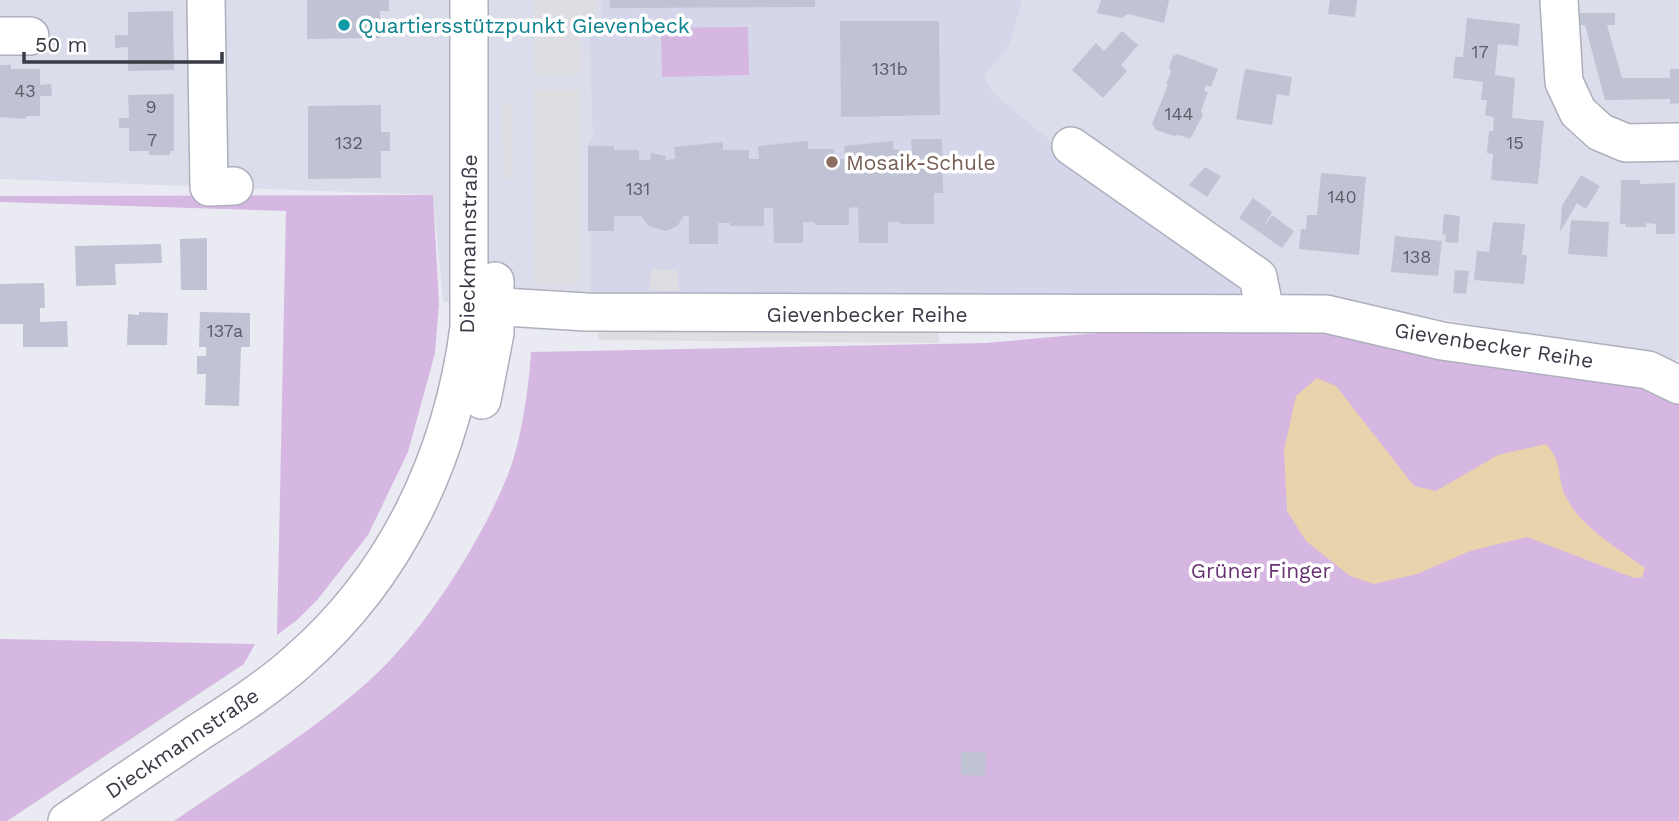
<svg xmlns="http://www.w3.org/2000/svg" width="1679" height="821" font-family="'Work Sans',sans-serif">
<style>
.residential{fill:#dcddea}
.education{fill:#d5d6ea}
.green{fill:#d5b7e2}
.parking{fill:#dedee2}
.water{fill:#e8d3ad}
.building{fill:#c0c3d3}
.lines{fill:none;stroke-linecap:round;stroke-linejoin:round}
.minor-casing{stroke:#adafbd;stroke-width:40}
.minor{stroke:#fff;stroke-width:37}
.culture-dot{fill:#0f9aa8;stroke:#fff;stroke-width:2.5}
.education-dot{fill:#8d6e63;stroke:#fff;stroke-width:2.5}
.labels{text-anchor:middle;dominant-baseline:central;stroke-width:7;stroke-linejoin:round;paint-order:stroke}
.number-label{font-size:18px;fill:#5b5d69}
.culture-label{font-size:21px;fill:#0d838f;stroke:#fff;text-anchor:start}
.education-label{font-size:21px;fill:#785e54;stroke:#fff;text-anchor:start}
.street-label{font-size:21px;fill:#393b46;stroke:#fff}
.park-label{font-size:21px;fill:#683271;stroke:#fff}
</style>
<rect width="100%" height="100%" fill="#eaeaf3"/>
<!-- residential -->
<polygon class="residential" points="0,0 1679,0 1679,360 1329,300 443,302 433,195 0,179"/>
<!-- education -->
<polygon class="education" points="602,0 1022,0 1010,43 984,77 993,93 1103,185 1239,282 1237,300 591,291 589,139 593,138 589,30 602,29"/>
<!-- green -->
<g class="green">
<polygon points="748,27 749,75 662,77 661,28"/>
<polygon points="433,195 439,304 435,353 408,452 368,535 318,599 297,620 277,635 286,211 0,202 0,196"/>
<path d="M1265,318l378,60 36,19v424h-1505c67,-46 138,-88 198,-143 53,-48 108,-135 135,-201 14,-33 22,-90 24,-125l455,-9z"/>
<polygon points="0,639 255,644 244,664 7,821 0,821"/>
</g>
<!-- parking -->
<g class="parking">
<polygon points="534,0 596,0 596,12 579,12 580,75 534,75"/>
<rect x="534" y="90" width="45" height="194"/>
<polygon points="502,105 511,105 511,178 503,178"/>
<polygon points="651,269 677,270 679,291 650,290"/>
<polygon points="598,323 939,325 939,343 598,340"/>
</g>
<!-- water -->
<path class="water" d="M1317,378l19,8 78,100 22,5 62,-36 48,-11c18,19 10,36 21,55 16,30 52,50 78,69l-3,9 -8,1 -107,-41 -57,14 -53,23 -43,10 -24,-8 -44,-35 -19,-30 -3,-61 12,-54z"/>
<!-- building -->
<g class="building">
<polygon points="307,0 389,0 389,11 380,11 380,38 307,39"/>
<polygon points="610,0 815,0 815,7 610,8"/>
<polygon points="1101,0 1169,0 1164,23 1128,14 1122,18 1097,13"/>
<polygon points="1330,0 1357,0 1355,17 1328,14"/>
<polygon points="173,11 174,70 128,71 128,47 115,48 115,35 128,35 128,12"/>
<polygon points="1578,13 1615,13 1615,25 1607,25 1622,78 1670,78 1670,69 1679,69 1679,103 1670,104 1670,99 1605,100 1585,25 1578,25"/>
<polygon points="1467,18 1520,24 1518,46 1498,44 1495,75 1515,78 1512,118 1544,121 1538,184 1491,180 1493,154 1487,153 1489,131 1493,131 1494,117 1485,115 1487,100 1481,100 1483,82 1453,78 1455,57 1463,57"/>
<polygon points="840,21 939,21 940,115 841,117"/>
<polygon points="1122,31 1138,45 1121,65 1127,71 1103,98 1072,70 1096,43 1104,51"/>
<polygon points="1178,54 1218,69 1211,87 1206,85 1204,91 1208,92 1201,111 1203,115 1190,139 1179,135 1174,136 1156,130 1152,124 1168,85 1166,84 1171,72 1169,67 1173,56"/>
<polygon points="0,65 11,65 11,69 40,69 40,85 51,84 52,96 40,96 40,116 27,116 24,119 0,117"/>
<polygon points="1245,69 1292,77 1289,96 1277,94 1272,125 1236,119"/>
<polygon points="174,94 174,151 170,151 170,155 149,155 149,151 129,151 129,128 119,128 119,118 129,118 128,95"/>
<polygon points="381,105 381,132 390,132 390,151 381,151 381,178 308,179 308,106"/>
<polygon points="911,139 942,139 943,193 934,193 934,224 900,224 900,222 888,222 888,243 859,243 858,207 849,208 849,225 815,225 815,222 803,222 803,243 774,243 773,208 764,208 764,226 730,226 730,223 718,223 718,244 689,244 689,216 684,216 677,226 666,231 649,226 641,216 614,216 614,231 588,231 588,146 614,146 614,150 639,150 639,160 650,160 651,153 666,156 665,160 675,159 674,147 723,142 723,150 749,150 749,159 759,159 758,146 808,141 808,149 834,149 834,159 845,159 844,146 893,141 893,149 912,152"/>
<polygon points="1205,167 1221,176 1207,197 1189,185"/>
<polygon points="1321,173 1366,177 1359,255 1299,249 1301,229 1306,229 1307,215 1317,215"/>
<polygon points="1581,175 1600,186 1586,209 1577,203 1560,232 1562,206"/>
<polygon points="1621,180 1640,180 1640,184 1675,183 1675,234 1656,234 1656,224 1646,223 1646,227 1626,227 1625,224 1620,224"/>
<polygon points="1253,198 1272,212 1262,229 1272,215 1294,231 1282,248 1239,218"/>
<polygon points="1444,214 1460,216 1458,243 1445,242 1446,235 1442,234"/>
<polygon points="1571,220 1609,222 1607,257 1568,254"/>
<polygon points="1493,222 1525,224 1522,255 1527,255 1524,284 1474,280 1477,251 1489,252"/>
<polygon points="1395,236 1442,241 1438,276 1391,272"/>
<polygon points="207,238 207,290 181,290 180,239"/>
<polygon points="161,244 162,263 115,264 116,285 76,286 75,246"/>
<polygon points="1455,270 1469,271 1466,294 1453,293"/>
<polygon points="44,283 45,308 40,308 40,322 67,321 68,347 23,347 23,324 0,324 0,284"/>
<polygon points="139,312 168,313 167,345 127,345 128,314 139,315"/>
<polygon points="200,312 250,313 250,347 241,347 239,406 205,405 206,374 197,374 197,356 206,356 206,347 199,347"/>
<polygon points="961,752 986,752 985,776 961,775"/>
</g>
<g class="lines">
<defs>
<g id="minor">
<polyline points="206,0 209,187 234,186"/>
<polyline points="1559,0 1564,82 1578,112 1600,132 1626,143 1679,142"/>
<polyline points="0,36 30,36"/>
<polyline points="1071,146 1258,277 1265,312"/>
<polyline points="471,305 586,312 1326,314 1442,341 1648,370 1679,385"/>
<polyline points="482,400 495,333 495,281"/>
<path d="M67,821c44,-30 88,-59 132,-89 34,-22 69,-44 99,-71 99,-86 154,-205 171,-333v-328"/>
</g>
</defs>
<!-- minor casing -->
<use href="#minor" class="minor-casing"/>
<!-- minor -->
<use href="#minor" class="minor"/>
</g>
<!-- markers -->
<circle class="culture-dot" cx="344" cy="25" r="7"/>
<circle class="education-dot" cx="832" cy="162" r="7"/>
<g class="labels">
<!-- number labels -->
<g class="number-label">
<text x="1480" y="51">17</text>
<text x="890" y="68">131b</text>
<text x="25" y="90">43</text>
<text x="151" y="106">9</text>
<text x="1179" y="113">144</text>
<text x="152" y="139">7</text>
<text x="349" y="142">132</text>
<text x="1515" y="142">15</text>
<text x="638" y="188">131</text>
<text x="1342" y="196">140</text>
<text x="1417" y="256">138</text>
<text x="225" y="330">137a</text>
</g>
<!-- culture labels -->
<g class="culture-label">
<text x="358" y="25">Quartiersstützpunkt Gievenbeck</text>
</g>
<!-- education labels -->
<g class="education-label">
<text x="846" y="162">Mosaik-Schule</text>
</g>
<!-- street labels -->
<g class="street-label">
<text transform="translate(468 244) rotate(-89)">Dieckmannstraße</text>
<text x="867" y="314">Gievenbecker Reihe</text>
<text transform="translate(1494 345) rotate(9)">Gievenbecker Reihe</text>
<text transform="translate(182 743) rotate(-34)">Dieckmannstraße</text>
</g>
<!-- park labels -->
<g class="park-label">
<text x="1261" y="570">Grüner Finger</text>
</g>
</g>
<!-- scale -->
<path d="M24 52v10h198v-10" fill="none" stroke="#393b46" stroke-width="3.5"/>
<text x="35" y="52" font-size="21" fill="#393b46" stroke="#ffffff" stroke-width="5" paint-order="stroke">50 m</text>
</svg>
